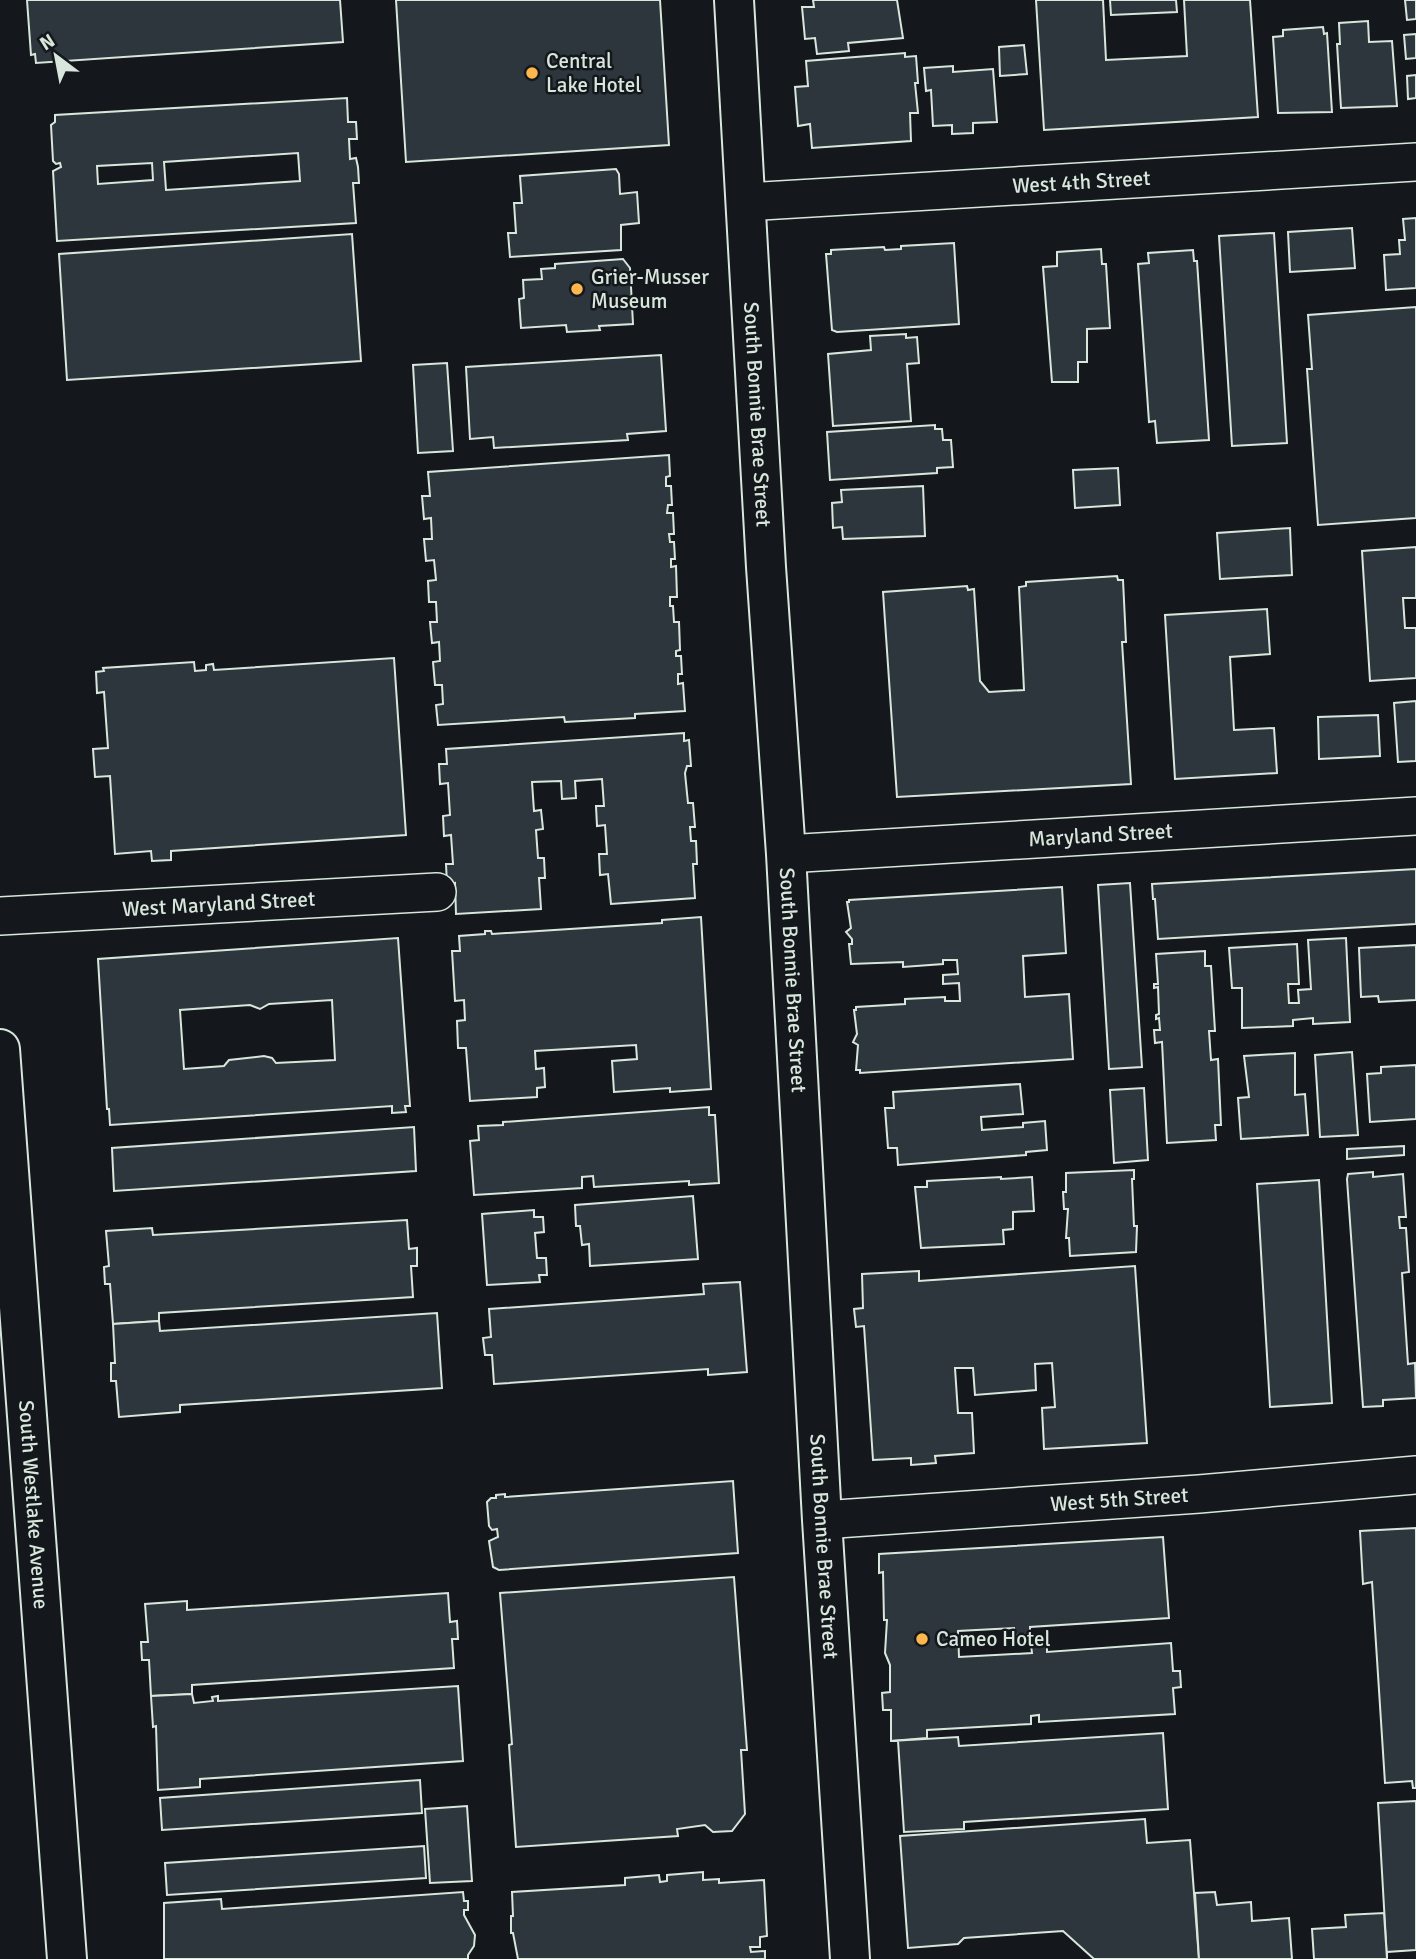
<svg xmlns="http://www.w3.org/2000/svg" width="1416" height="1959" font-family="Signika,sans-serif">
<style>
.building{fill:#2c363c;stroke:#d8e6dc;stroke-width:2;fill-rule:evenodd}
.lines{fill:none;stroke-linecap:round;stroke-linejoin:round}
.street-casing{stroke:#d8e6dc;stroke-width:40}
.secondary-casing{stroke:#d8e6dc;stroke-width:42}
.street{stroke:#14181c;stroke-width:37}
.secondary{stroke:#14181c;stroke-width:38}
.poi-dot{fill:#ffb74d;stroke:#14181c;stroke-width:2.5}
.labels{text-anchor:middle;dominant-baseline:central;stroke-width:5;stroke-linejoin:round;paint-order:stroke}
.poi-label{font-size:21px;fill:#d8e6dc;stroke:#14181c;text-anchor:start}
.street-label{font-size:21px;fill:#d8e6dc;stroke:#14181c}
</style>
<rect width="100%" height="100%" fill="#14181c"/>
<!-- building -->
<g class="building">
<polygon points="27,0 340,0 343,42 36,63 35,54 31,55"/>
<polygon points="396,0 660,0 669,145 406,162"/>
<polygon points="813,0 897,0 903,38 848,43 849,51 817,54 815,38 805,39 802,7 814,7"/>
<polygon points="1036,0 1103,0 1106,60 1187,56 1184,0 1250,0 1258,117 1044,130"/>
<polygon points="1110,0 1176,0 1177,12 1111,15"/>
<polygon points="1405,0 1416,0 1416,19 1407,20"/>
<polygon points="1368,21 1369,42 1392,41 1397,106 1341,108 1337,44 1340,44 1339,23"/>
<polygon points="1323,27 1324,34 1327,33 1332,112 1278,113 1273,37 1283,36 1283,30"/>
<polygon points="1416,34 1416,58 1406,59 1404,35"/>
<polygon points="1024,45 1027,74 1000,76 999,47"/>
<polygon points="905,53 905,57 916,56 918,83 915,83 918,113 910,113 911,141 812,148 810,124 798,126 795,87 808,86 806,61"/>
<polygon points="953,66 953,72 993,69 997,122 973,123 973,133 952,134 952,125 933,126 931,90 926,91 924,68"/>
<polygon points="1416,75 1416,98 1408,99 1407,76"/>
<path d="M347,98l1,24h8l1,17h-8l1,20 6,-1 2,9 1,16h-6l3,40 -299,18 -4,-70 8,-4 -1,-4 -4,1 -3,-3 -2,-36 4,-3v-7zM298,153l2,28 -134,9 -2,-28zM152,163l1,17 -55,4 -1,-18z"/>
<polygon points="616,169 619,174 620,194 637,192 639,223 621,225 621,250 510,257 508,233 516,233 514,203 522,203 520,176"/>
<polygon points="1416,218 1416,288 1386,290 1384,255 1400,254 1399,240 1405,240 1403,219"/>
<polygon points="1352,228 1355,268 1290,272 1288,232"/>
<polygon points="1274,233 1287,443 1232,446 1219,236"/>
<polygon points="352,234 361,361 67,380 59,254"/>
<polygon points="954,243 959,324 837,332 832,330 826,254 831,254 831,250 884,247 885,250 901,249 901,246"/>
<polygon points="1101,249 1102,264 1106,264 1110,328 1087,329 1087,362 1078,362 1078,382 1052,382 1043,267 1057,266 1057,252"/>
<polygon points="1193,250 1194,261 1197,261 1209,440 1157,443 1155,421 1149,422 1138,264 1149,263 1148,253"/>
<polygon points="623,259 630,268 633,324 599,326 600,330 567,332 566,325 521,328 519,299 524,298 523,280 542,279 541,269 555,268 555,264"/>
<polygon points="1416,307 1416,518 1318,525 1307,369 1312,369 1308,315"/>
<polygon points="906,334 906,338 917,337 919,363 907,364 911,421 833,426 828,354 871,350 870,336"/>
<polygon points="661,355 666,431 627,434 628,440 494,448 493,437 470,439 466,367"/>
<polygon points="447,363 453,451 418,453 413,365"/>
<polygon points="935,425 935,429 942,429 943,440 951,440 953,467 937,468 937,473 830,480 827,432"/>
<polygon points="669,455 670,476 666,477 666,486 671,486 672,505 668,505 667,513 673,513 674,534 669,534 670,542 674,542 675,559 671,559 671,567 676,566 677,597 670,597 670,606 673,606 674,622 679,622 680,650 676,651 676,656 681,656 682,674 678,674 678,684 683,683 685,711 635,714 635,718 565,722 564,717 438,725 436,705 443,704 442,685 435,685 433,662 440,661 439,642 432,643 430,622 437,622 436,602 429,602 428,581 436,580 434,560 426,561 424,539 432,539 431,518 424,519 422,496 430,496 428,472"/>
<polygon points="1118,468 1120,505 1075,508 1073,470"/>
<polygon points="923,486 925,536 843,539 842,527 833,528 832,503 842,502 841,490"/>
<polygon points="1290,528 1292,575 1220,579 1217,533"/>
<polygon points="1416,547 1416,598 1403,598 1405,628 1416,628 1416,678 1370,681 1362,551"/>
<polygon points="1117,576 1118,580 1123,580 1126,642 1122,642 1131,784 897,797 883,592 967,586 968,590 974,589 980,681 989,692 1024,690 1019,587 1026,586 1026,582"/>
<polygon points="1267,609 1270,654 1230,657 1234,730 1274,728 1277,773 1175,779 1165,615"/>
<polygon points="394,658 406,835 171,851 171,860 152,861 151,851 115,854 110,776 95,777 93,749 108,748 104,692 97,693 96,672 104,671 103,668 194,662 195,671 206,670 206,665 213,664 214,670"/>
<polygon points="1416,701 1416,761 1398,762 1394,703"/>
<polygon points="1378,715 1380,756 1319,759 1318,717"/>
<polygon points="684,733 684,741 689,740 691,766 687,766 685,773 688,803 693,803 695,827 690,827 691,841 696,841 697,864 693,864 695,898 611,904 608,874 600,875 599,854 607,854 605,825 597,826 596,806 604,806 602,779 575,781 576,798 562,799 561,781 532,782 534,811 541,810 543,829 536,830 538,858 544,858 545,878 539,878 541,909 456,914 455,883 447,884 446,864 453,864 451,835 444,836 443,816 450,815 448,783 440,784 439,764 447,764 446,749"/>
<polygon points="1416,869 1416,924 1158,939 1155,899 1153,899 1152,884"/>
<polygon points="1130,883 1142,1067 1109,1069 1098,885"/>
<polygon points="1062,887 1066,953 1023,956 1025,997 1069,994 1073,1059 860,1073 860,1070 856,1070 858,1045 853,1042 857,1034 854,1010 856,1010 856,1007 905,1004 905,999 945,997 945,1001 960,1001 959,983 943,984 943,975 958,974 957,960 943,960 943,964 903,967 903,962 851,964 849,944 852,944 852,939 846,932 851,928 847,902 849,902 849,900"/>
<polygon points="701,917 711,1089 670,1092 670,1088 614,1092 612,1061 637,1059 636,1045 535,1051 536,1069 544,1068 545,1087 537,1088 537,1097 470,1101 466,1048 458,1048 457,1021 465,1020 464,1000 455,1001 452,951 460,951 459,936 485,934 485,931 491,931 492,934 662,923 662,920"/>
<path d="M398,938l12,168h-5l1,6 -14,1v-7l-282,19 -1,-16h-2l-9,-150zM332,1000l3,60 -59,3 -4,-5 -8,-2 -35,4 -5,6 -40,3 -4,-59 70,-5 10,4 9,-5z"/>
<polygon points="1346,938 1350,1022 1313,1024 1313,1018 1293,1020 1293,1026 1242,1028 1242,988 1232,988 1229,948 1297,944 1299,984 1288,984 1289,1003 1299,1003 1298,990 1311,989 1308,940"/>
<polygon points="1416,945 1416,1000 1379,1002 1378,996 1361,997 1359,948"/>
<polygon points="1205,951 1205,966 1211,966 1215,1031 1209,1031 1211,1060 1218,1059 1221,1125 1215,1125 1216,1140 1167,1143 1162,1042 1155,1043 1154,1030 1160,1030 1159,1018 1156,1019 1156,1015 1159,1014 1158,987 1154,988 1154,984 1158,984 1156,954"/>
<polygon points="1352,1052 1358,1135 1320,1137 1315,1055"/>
<polygon points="1295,1053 1295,1095 1305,1094 1308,1135 1241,1139 1238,1098 1249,1097 1244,1056"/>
<polygon points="1416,1065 1416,1119 1370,1122 1367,1074 1381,1073 1381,1067"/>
<polygon points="1020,1084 1023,1114 981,1117 982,1130 1023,1127 1023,1123 1045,1121 1047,1150 1026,1152 1026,1155 898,1165 897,1148 888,1148 885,1108 894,1108 893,1092"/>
<polygon points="1144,1088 1148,1160 1114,1163 1110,1090"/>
<polygon points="709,1107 709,1115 715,1115 719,1183 689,1185 689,1181 594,1187 593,1176 582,1177 582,1188 474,1195 470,1141 479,1140 478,1126 503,1125 503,1122"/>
<polygon points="414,1127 416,1171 114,1191 112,1148"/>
<polygon points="1404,1146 1404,1155 1347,1159 1347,1149"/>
<polygon points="1134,1170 1134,1179 1132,1179 1134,1226 1137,1226 1136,1252 1070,1256 1069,1238 1066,1238 1068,1209 1064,1209 1063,1192 1066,1192 1066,1173"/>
<polygon points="1373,1172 1373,1177 1403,1174 1406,1217 1399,1217 1400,1228 1406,1228 1409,1272 1402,1273 1408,1364 1415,1363 1416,1398 1383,1400 1383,1406 1363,1407 1347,1179 1348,1174"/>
<polygon points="1001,1177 1001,1179 1032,1177 1034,1211 1013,1212 1013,1229 1003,1230 1004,1244 921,1248 915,1187 927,1187 927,1181"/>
<polygon points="1319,1180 1332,1403 1270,1407 1257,1184"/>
<polygon points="693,1196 698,1259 590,1266 589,1244 582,1245 580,1226 576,1226 575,1205"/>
<polygon points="534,1210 534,1217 543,1217 544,1232 535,1233 537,1258 546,1258 547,1275 539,1275 540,1282 487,1285 482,1214"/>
<polygon points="407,1220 409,1249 417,1248 417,1266 411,1266 413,1297 159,1313 159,1321 113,1324 110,1284 105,1284 104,1267 109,1266 106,1231 152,1228 153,1235"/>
<polygon points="1135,1266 1147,1443 1044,1449 1042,1408 1055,1407 1052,1363 1035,1364 1036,1390 975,1395 973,1368 955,1368 958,1413 972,1413 974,1453 935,1456 936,1463 911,1465 911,1458 873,1460 864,1326 856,1327 854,1309 863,1308 862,1274 919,1271 919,1281"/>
<polygon points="740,1282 747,1372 708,1375 708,1369 494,1384 492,1355 485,1355 483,1338 491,1337 489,1309 704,1294 703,1284"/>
<polygon points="437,1313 442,1388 180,1405 180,1412 119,1417 116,1381 111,1381 111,1363 115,1363 113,1324 159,1321 160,1331"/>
<polygon points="733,1481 738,1553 499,1570 493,1567 489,1541 498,1537 497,1529 492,1530 489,1526 487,1502 491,1498 496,1498 496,1495 505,1494 505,1497"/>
<polygon points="1416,1528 1416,1788 1413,1788 1412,1781 1385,1783 1372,1582 1363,1584 1360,1531"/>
<polygon points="1163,1537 1169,1618 1030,1627 1030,1634 1015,1635 1014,1628 958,1631 959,1657 1032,1653 1031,1645 1047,1644 1047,1652 1171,1643 1173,1671 1180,1671 1181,1687 1173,1688 1175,1714 1039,1722 1039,1715 1031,1716 1031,1724 927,1730 927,1738 891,1741 891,1710 883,1710 882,1693 890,1692 890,1665 885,1653 887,1620 884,1620 883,1572 879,1573 879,1554"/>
<polygon points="734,1577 747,1750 741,1750 745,1814 732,1831 713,1832 705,1825 677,1829 678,1836 516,1847 509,1745 512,1744 500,1593"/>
<polygon points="448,1593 450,1622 457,1621 458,1639 452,1639 454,1668 192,1685 192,1694 151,1696 149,1660 142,1660 141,1642 148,1642 145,1604 187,1601 187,1610"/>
<polygon points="458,1686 463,1761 200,1779 200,1787 158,1790 156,1726 153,1727 151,1696 192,1694 194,1703 213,1701 212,1697 218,1696 218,1701"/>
<polygon points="1163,1733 1168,1809 964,1822 964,1829 904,1832 898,1741 891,1741 958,1737 959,1746"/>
<polygon points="420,1780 422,1813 162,1830 160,1798"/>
<polygon points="1416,1801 1416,1950 1387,1952 1387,1959 1378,1803"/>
<polygon points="467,1806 472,1881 430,1883 425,1809"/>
<polygon points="1145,1819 1147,1843 1190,1840 1199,1959 1094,1959 1063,1931 964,1938 958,1944 908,1948 900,1836"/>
<polygon points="424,1846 426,1878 167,1895 165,1863"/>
<polygon points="703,1872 703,1880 719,1879 719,1883 764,1880 767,1936 760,1937 760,1947 750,1947 751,1952 765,1951 765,1959 518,1959 513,1933 511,1933 511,1916 513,1916 512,1892 625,1885 625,1878 659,1875 660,1882 667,1881 667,1875"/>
<polygon points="463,1892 464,1901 468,1901 468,1910 464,1910 464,1915 475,1935 474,1946 468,1955 468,1959 164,1959 164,1903 221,1899 222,1909"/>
<polygon points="1215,1892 1217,1905 1251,1902 1252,1921 1289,1918 1292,1959 1199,1959 1195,1893"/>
<polygon points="1384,1913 1387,1959 1314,1959 1312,1929 1346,1927 1345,1915"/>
</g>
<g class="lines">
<defs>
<g id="street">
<path id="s1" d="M746,202l670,-40"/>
<path id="s2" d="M786,854l630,-38"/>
<path id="s3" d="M0,916l437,-24"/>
<path id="s4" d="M822,1520l377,-26 217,-19"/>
</g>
<g id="secondary">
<path id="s5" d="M734,0l32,567 20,287 36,666 28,439"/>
<path id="s6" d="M0,1049l67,910"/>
</g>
</defs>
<!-- street casing -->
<use href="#street" class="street-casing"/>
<!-- secondary casing -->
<use href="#secondary" class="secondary-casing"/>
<!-- street -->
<use href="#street" class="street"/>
<!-- secondary -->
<use href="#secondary" class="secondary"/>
</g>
<!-- markers -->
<g class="poi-dot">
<circle cx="532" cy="73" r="7"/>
<circle cx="577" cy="289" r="7"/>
<circle cx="922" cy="1639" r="7"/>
</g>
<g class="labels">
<!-- poi labels -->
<g class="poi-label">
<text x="546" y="61">Central<tspan x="546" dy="24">Lake Hotel</tspan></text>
<text x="591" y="277">Grier-Musser<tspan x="591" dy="24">Museum</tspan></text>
<text x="936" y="1639">Cameo Hotel</text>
</g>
<!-- street labels -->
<g class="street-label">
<text stroke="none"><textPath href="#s1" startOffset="336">West 4th Street</textPath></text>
<text stroke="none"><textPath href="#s5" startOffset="415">South Bonnie Brae Street</textPath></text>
<text stroke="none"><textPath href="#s2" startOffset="315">Maryland Street</textPath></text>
<text stroke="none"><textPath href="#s3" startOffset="219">West Maryland Street</textPath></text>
<text stroke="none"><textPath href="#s5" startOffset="982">South Bonnie Brae Street</textPath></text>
<text stroke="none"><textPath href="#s4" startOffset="298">West 5th Street</textPath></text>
<text stroke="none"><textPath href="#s6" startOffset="457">South Westlake Avenue</textPath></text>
<text stroke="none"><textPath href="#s5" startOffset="1549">South Bonnie Brae Street</textPath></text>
</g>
</g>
<!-- north arrow -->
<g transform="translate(56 56) rotate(328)" stroke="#14181c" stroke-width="5" paint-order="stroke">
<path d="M0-5L12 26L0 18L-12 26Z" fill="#d8e6dc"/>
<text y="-10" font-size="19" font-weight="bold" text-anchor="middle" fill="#d8e6dc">N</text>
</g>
</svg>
